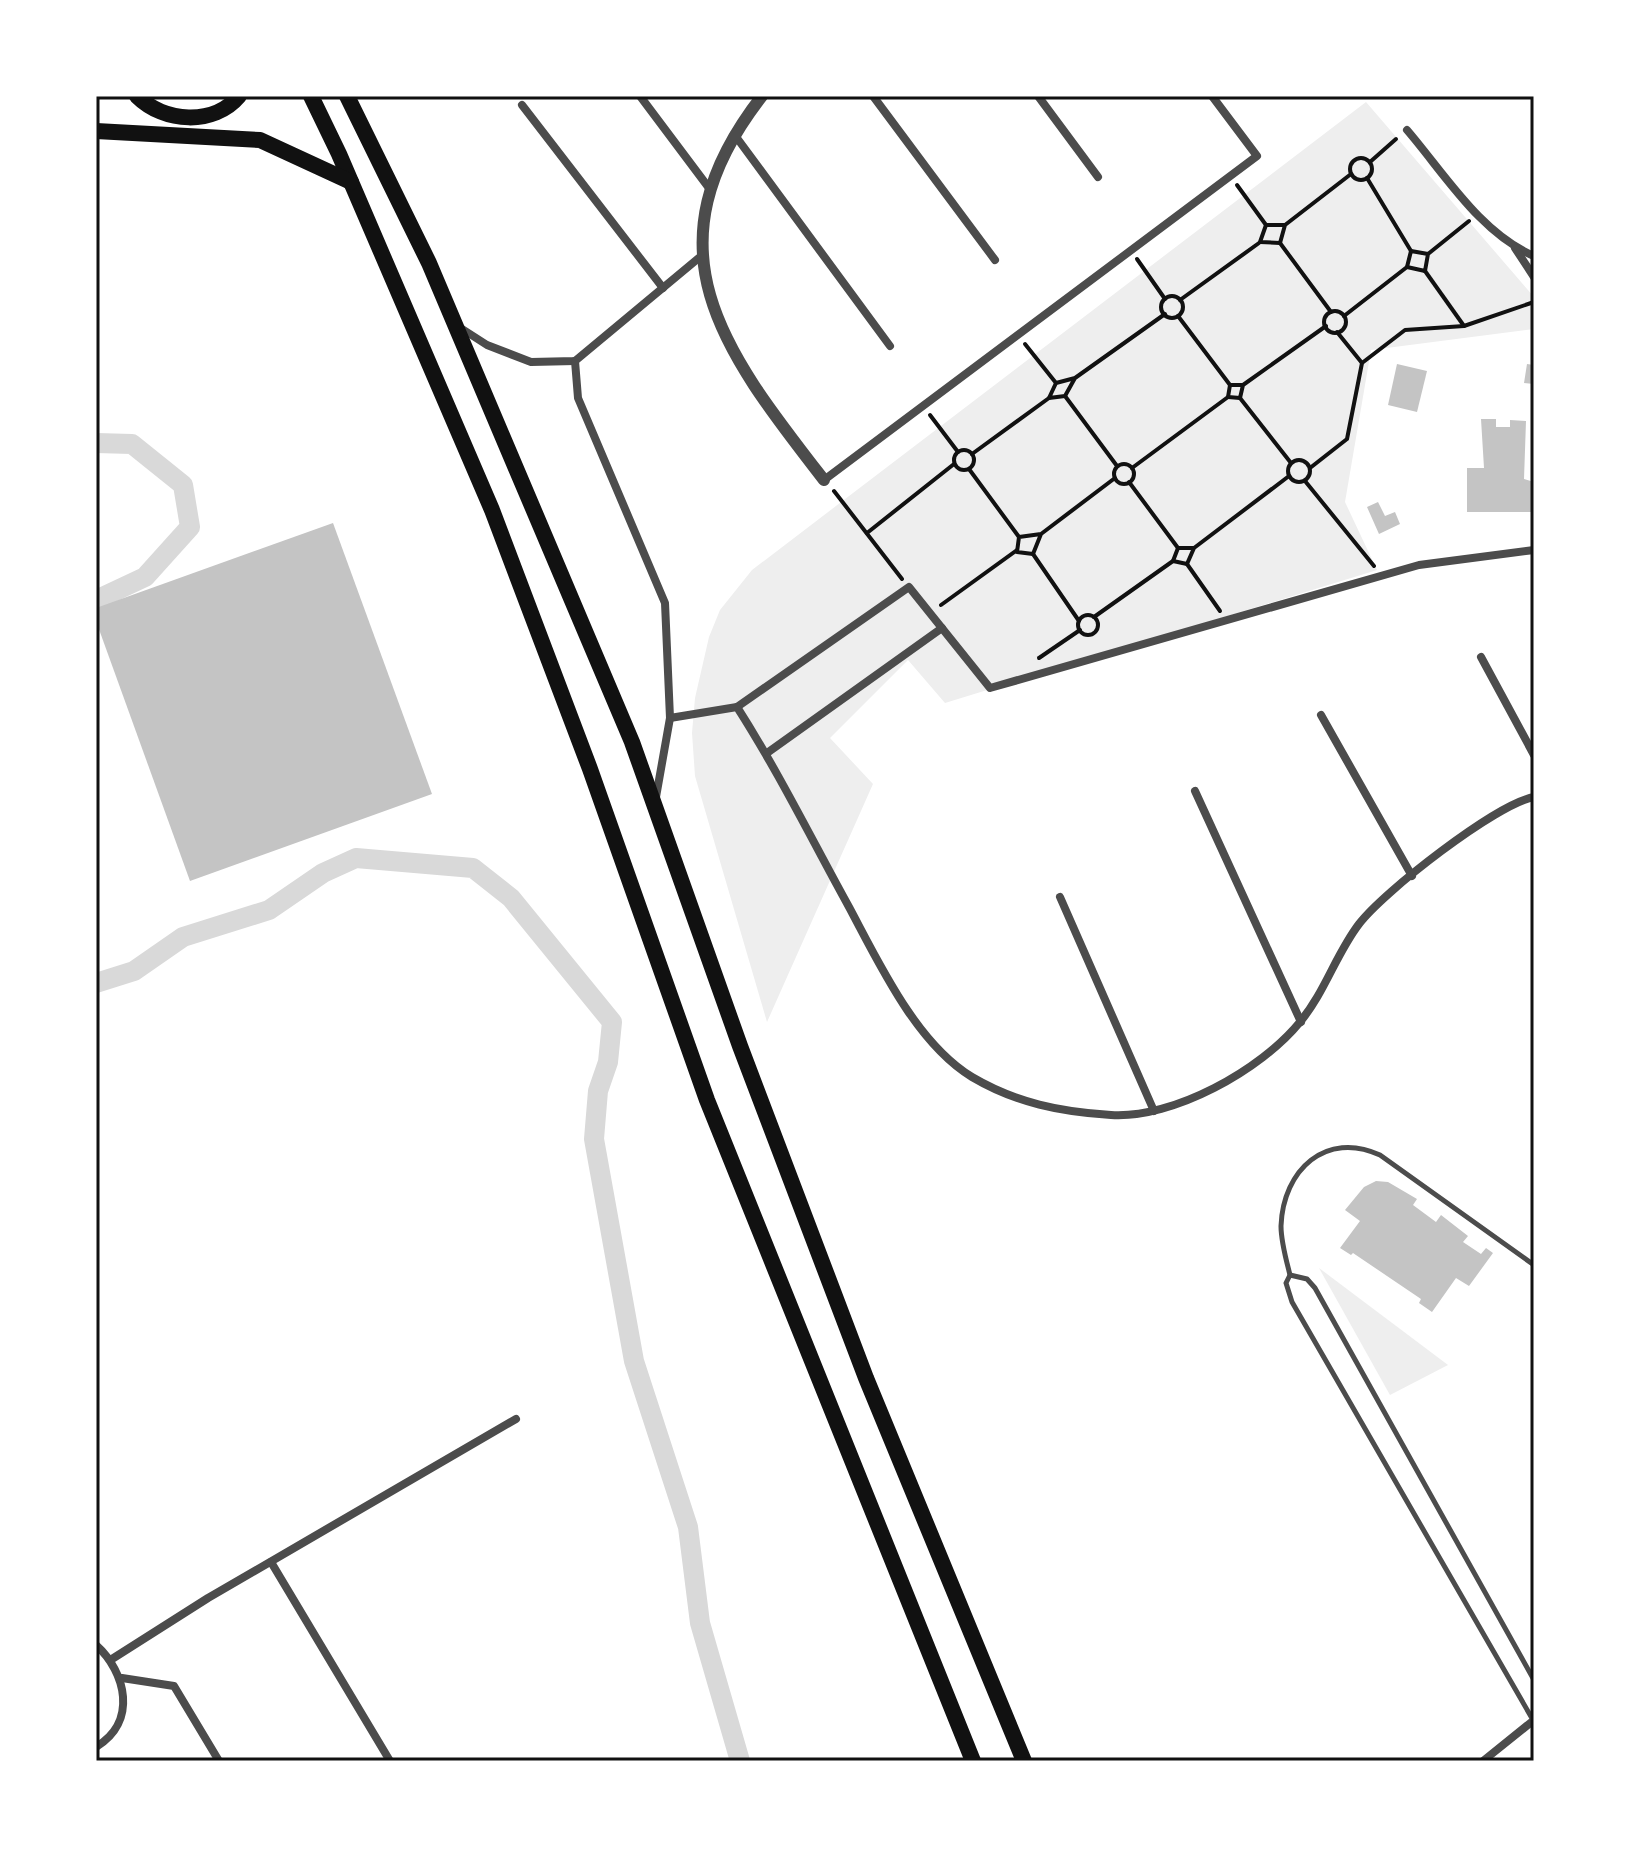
<svg xmlns="http://www.w3.org/2000/svg" width="1630" height="1857" font-family="'Varela Round',sans-serif">
<style>
.green{fill:#eee}
.lines{fill:none;stroke-linecap:round;stroke-linejoin:round}
.canal{stroke:#d9d9d9;stroke-width:20}
.building{fill:#c4c4c4}
.path{stroke:#111;stroke-width:4}
.service{stroke:#4c4c4c;stroke-width:5}
.minor{stroke:#4c4c4c;stroke-width:8}
.tertiary{stroke:#4c4c4c;stroke-width:12}
.trunk{stroke:#111;stroke-width:16}
.neatline{fill:none;stroke:#111;stroke-width:3}
</style>
<rect width="100%" height="100%" fill="#fff"/>
<!-- green -->
<g class="green">
<polygon points="1366,102 1534,297 1534,329 1371,350 1345,502 1377,570 945,703 908,660 830,738 873,784 767,1022 695,776 692,733 695,698 709,637 720,610 752,570"/>
<polygon points="1319,1268 1448,1365 1390,1395"/>
</g>
<g class="lines">
<!-- canal -->
<g class="canal">
<polyline points="96,443 132,444 183,485 190,527 145,577 96,600"/>
<polyline points="96,983 134,971 183,937 269,910 323,873 356,858 473,868 511,898 612,1022 608,1062 598,1091 594,1139 634,1361 688,1527 700,1623 740,1761"/>
</g>
</g>
<!-- building -->
<g class="building">
<polygon points="1397,364 1427,371 1417,412 1388,405"/>
<polygon points="1527,364 1534,365 1534,384 1524,383"/>
<polygon points="1481,419 1496,419 1496,427 1510,427 1510,420 1526,421 1524,479 1534,482 1534,512 1467,512 1467,468 1484,468"/>
<polygon points="1378,502 1385,516 1395,512 1400,524 1379,534 1367,507"/>
<polygon points="333,523 432,794 190,881 96,621 96,608"/>
<polygon points="1376,1181 1388,1182 1417,1199 1413,1205 1436,1222 1441,1215 1468,1236 1463,1242 1481,1254 1486,1248 1493,1253 1469,1286 1456,1278 1432,1312 1419,1303 1421,1299 1353,1253 1351,1255 1340,1248 1360,1221 1345,1210 1364,1187"/>
</g>
<g class="lines">
<!-- path -->
<g class="path">
<circle cx="1361" cy="169" r="11"/>
<polyline points="1370,162 1396,139"/>
<polyline points="1367,178 1411,251"/>
<polyline points="1237,185 1266,225"/>
<polyline points="1285,225 1266,225 1260,242 1280,243 1285,225 1351,174"/>
<polyline points="1280,243 1331,312"/>
<polyline points="1428,254 1411,251 1407,267 1425,271 1428,254 1469,221"/>
<polyline points="1137,259 1165,299"/>
<polyline points="1425,271 1464,326"/>
<circle cx="1172" cy="307" r="11"/>
<polyline points="1180,300 1259,243"/>
<circle cx="1335" cy="322" r="11"/>
<polyline points="1178,316 1230,385"/>
<polyline points="1344,316 1407,267"/>
<polyline points="1337,332 1362,363"/>
<polyline points="1025,344 1056,383"/>
<polyline points="1075,378 1065,396 1049,398 1056,383 1075,378 1165,314"/>
<polyline points="1243,385 1240,398 1228,397 1230,385 1243,385 1326,326"/>
<polyline points="1065,396 1117,466"/>
<polyline points="1240,398 1291,463"/>
<polyline points="930,415 958,452"/>
<circle cx="964" cy="460" r="10"/>
<polyline points="972,454 1049,398"/>
<circle cx="1299" cy="471" r="11"/>
<circle cx="1124" cy="474" r="10"/>
<polyline points="1132,468 1228,397"/>
<polyline points="1310,468 1347,439 1362,363 1405,330 1464,326 1534,302"/>
<polyline points="969,469 1019,537"/>
<polyline points="1305,481 1374,566"/>
<polyline points="1129,482 1178,548"/>
<polyline points="834,491 902,579"/>
<polyline points="867,533 954,464"/>
<polyline points="1041,534 1033,554 1017,552 1019,537 1041,534 1115,478"/>
<polyline points="1194,548 1178,548 1173,561 1187,564 1194,548 1289,476"/>
<polyline points="1033,554 1079,621"/>
<polyline points="1187,564 1220,611"/>
<polyline points="941,605 1017,550"/>
<circle cx="1088" cy="625" r="10"/>
<polyline points="1094,617 1173,561"/>
<polyline points="1039,658 1080,630"/>
</g>
<!-- service -->
<g class="service">
<path d="M1290,1275c-4,-16 -9,-33 -9,-49 2,-56 45,-96 99,-71l154,110"/>
<polyline points="1533,1720 1292,1302 1286,1283 1290,1275 1307,1279 1315,1288 1534,1680"/>
</g>
<!-- minor -->
<g class="minor">
<polyline points="640,96 709,188"/>
<polyline points="873,96 995,260"/>
<polyline points="1038,96 1098,177"/>
<polyline points="522,105 663,288"/>
<path d="M1407,130c37,43 73,103 127,126"/>
<polyline points="734,134 890,346"/>
<polyline points="1515,248 1534,277"/>
<polyline points="459,327 487,345 531,362 575,361 700,257"/>
<polyline points="575,361 578,398 665,603 670,718 656,797"/>
<polyline points="824,480 1257,156 1212,96"/>
<polyline points="1481,657 1534,755"/>
<polyline points="737,707 909,587 990,688 1419,565 1534,550"/>
<polyline points="1321,715 1412,876"/>
<path d="M670,718l67,-11c41,64 75,133 112,200 30,56 67,136 123,170 44,26 89,35 139,38 62,4 150,-45 189,-93 25,-30 36,-68 59,-98 24,-32 137,-120 175,-127"/>
<polyline points="767,753 942,628"/>
<polyline points="1195,791 1301,1022"/>
<polyline points="1060,897 1154,1111"/>
<polyline points="271,1562 390,1761"/>
<path d="M96,1645c30,27 42,77 0,102"/>
<polyline points="112,1659 208,1598 516,1419"/>
<polyline points="122,1678 174,1686 219,1761"/>
<polyline points="1483,1761 1534,1720"/>
</g>
<!-- tertiary -->
<path class="tertiary" d="M762,96c-119,153 -39,254 62,384"/>
<!-- trunk -->
<g class="trunk">
<path d="M137,96c27,27 77,30 102,0"/>
<polyline points="311,96 339,154 492,510 590,769 707,1100 973,1761"/>
<polyline points="347,96 429,263 632,742 740,1046 866,1378 1024,1761"/>
<polyline points="96,131 260,140 351,182"/>
</g>
</g>
<!-- border -->
<rect width="1630" height="1857" fill="none" stroke="#ffffff" stroke-width="196"/>
<rect x="98" y="98" width="1434" height="1661" class="neatline"/>
</svg>
